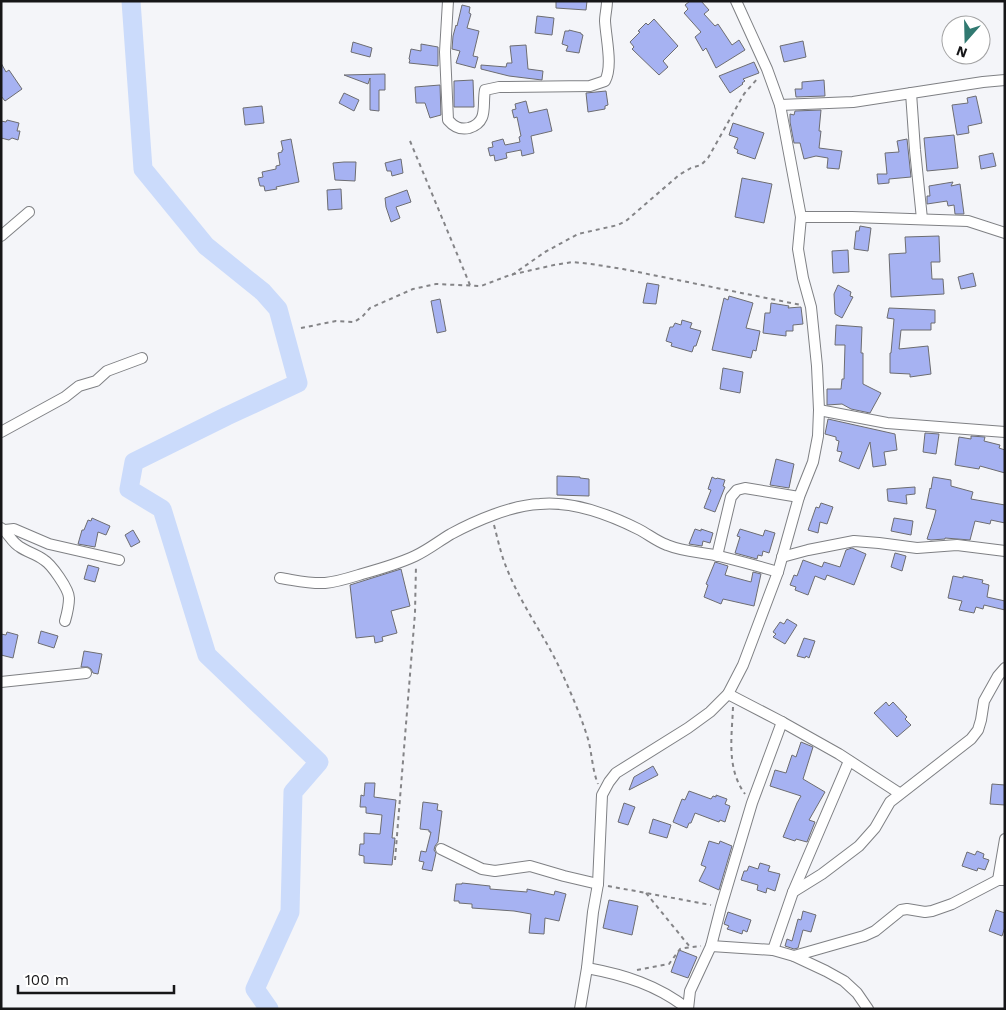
<svg xmlns="http://www.w3.org/2000/svg" width="1006" height="1010" font-family="'Work Sans',sans-serif">
<style>
.lines{fill:none;stroke-linecap:round;stroke-linejoin:round}
.river{stroke:#cbdbfb;stroke-width:19}
.building{fill:#a6b2f2;stroke:#6d6d71}
.minor-casing{stroke:#7f8084;stroke-width:12}
.path{stroke:#848487;stroke-width:2;stroke-dasharray:4 4;stroke-linecap:butt}
.minor{stroke:#fff;stroke-width:10}
</style>
<rect width="100%" height="100%" fill="#f4f5f9"/>
<g class="lines">
<!-- river -->
<polyline class="river" points="131,1 143,169 206,246 263,292 278,309 298,383 227,416 134,462 129,489 162,509 207,655 319,762 293,792 290,912 255,989 269,1009"/>
</g>
<!-- building -->
<g class="building">
<polygon points="556,1 587,1 586,10 556,8"/>
<polygon points="690,1 701,1 709,10 704,14 715,26 718,24 732,45 739,40 745,50 716,68 706,48 703,51 695,37 701,32 684,13 688,9 685,5"/>
<polygon points="462,5 470,7 469,13 471,14 467,28 479,31 473,56 478,57 475,68 456,63 460,51 452,49 453,36 456,25 457,26"/>
<polygon points="537,16 554,18 552,35 535,33"/>
<polygon points="654,19 678,46 663,61 668,67 659,75 632,49 634,47 630,42 640,32 638,31 646,23 648,25"/>
<polygon points="569,30 581,33 581,34 583,35 579,53 566,51 568,46 562,44 565,31 569,31"/>
<polygon points="803,41 806,57 784,62 780,46"/>
<polygon points="353,42 372,48 370,57 351,52"/>
<polygon points="421,44 438,47 438,66 409,63 410,60 409,59 411,49 421,51"/>
<polygon points="526,45 528,69 543,71 542,80 509,76 481,69 481,65 506,67 507,63 512,63 510,46"/>
<polygon points="754,62 759,73 743,79 745,81 742,83 743,84 730,93 719,76"/>
<polygon points="1,63 6,72 9,70 22,89 5,101 1,96"/>
<polygon points="385,74 385,90 379,90 379,111 370,110 370,78 368,84 344,75"/>
<polygon points="473,80 474,107 454,107 454,81"/>
<polygon points="824,80 825,96 796,97 795,89 802,89 802,82"/>
<polygon points="440,85 441,115 430,118 425,103 416,103 415,87"/>
<polygon points="606,91 608,105 605,106 605,109 588,112 586,93"/>
<polygon points="344,93 359,100 354,111 339,103"/>
<polygon points="976,96 982,123 968,126 969,133 957,135 952,105 968,103 967,98"/>
<polygon points="526,101 529,113 547,109 552,131 531,136 534,153 522,156 521,150 506,153 507,158 495,161 494,155 490,156 488,148 493,147 492,142 503,139 505,145 520,142 519,137 521,136 517,117 514,118 512,110 516,109 515,104"/>
<polygon points="262,106 264,123 245,125 243,108"/>
<polygon points="821,110 819,131 821,131 819,148 842,151 839,169 827,168 828,158 816,156 804,159 800,143 794,143 790,122 790,114 794,115 795,111"/>
<polygon points="7,120 19,123 17,131 20,131 18,140 12,138 9,140 1,138 1,121 6,122"/>
<polygon points="733,123 764,133 755,159 737,153 738,150 734,148 738,138 729,135"/>
<polygon points="954,135 958,168 927,171 924,138"/>
<polygon points="291,139 299,182 276,187 277,189 265,191 264,186 260,186 258,178 263,177 262,172 276,169 276,166 280,165 278,153 282,152 282,150 283,150 281,141"/>
<polygon points="907,139 911,177 889,179 889,183 878,184 877,174 887,174 885,153 899,152 897,141"/>
<polygon points="993,153 996,166 981,169 979,156"/>
<polygon points="401,159 403,173 392,176 391,171 387,171 385,163"/>
<polygon points="344,162 356,162 355,181 335,180 333,163"/>
<polygon points="742,178 772,184 764,223 735,217"/>
<polygon points="953,182 951,186 960,184 964,214 955,214 954,205 948,206 947,201 927,204 927,196 930,196 929,186"/>
<polygon points="341,189 342,209 328,210 327,190"/>
<polygon points="407,190 411,202 396,207 400,218 391,222 386,207 385,198"/>
<polygon points="860,226 871,228 868,251 854,249 856,231 859,231"/>
<polygon points="939,236 940,262 931,262 932,279 943,279 944,294 891,297 889,254 906,253 905,237"/>
<polygon points="848,250 849,272 833,273 832,251"/>
<polygon points="973,273 976,286 961,289 958,277"/>
<polygon points="647,283 659,285 656,304 643,303"/>
<polygon points="838,285 851,292 850,296 853,297 842,318 835,314 834,294"/>
<polygon points="729,296 753,303 746,328 760,331 756,351 753,350 751,358 712,350 724,298 728,300"/>
<polygon points="440,299 446,331 437,333 431,301"/>
<polygon points="771,303 789,306 788,308 801,307 803,324 793,325 793,331 786,331 786,336 763,333 765,313 770,313"/>
<polygon points="889,308 935,310 935,323 931,323 931,330 901,330 899,349 928,346 931,374 910,377 910,374 890,373 890,353 891,353 894,319 887,318"/>
<polygon points="682,320 692,323 690,328 701,331 696,346 694,346 692,352 671,346 672,343 666,341 670,327 673,327 675,323 681,325"/>
<polygon points="836,325 862,327 861,353 863,353 863,384 881,393 870,413 851,409 842,404 827,405 827,389 841,389 842,379 844,379 845,345 835,345"/>
<polygon points="723,368 743,372 740,393 720,389"/>
<polygon points="828,419 895,434 897,450 884,452 886,465 873,467 870,442 859,469 839,461 842,452 837,451 839,441 836,440 836,437 825,434"/>
<polygon points="925,433 939,434 936,454 923,452"/>
<polygon points="971,436 985,437 984,441 1000,445 999,448 1005,450 1005,473 980,466 979,469 955,465 959,437 971,439"/>
<polygon points="776,459 794,464 789,488 770,485"/>
<polygon points="557,476 580,477 580,478 589,479 589,496 557,495"/>
<polygon points="712,477 716,479 717,478 725,480 723,486 725,487 715,512 704,508 711,490 708,489"/>
<polygon points="933,477 951,480 951,486 973,492 971,499 1005,505 1005,523 991,520 990,524 975,521 970,540 945,538 945,539 931,540 927,539 934,518 936,510 926,508 930,488 931,489"/>
<polygon points="915,487 915,494 906,495 907,504 888,501 887,489"/>
<polygon points="821,503 833,507 827,524 820,522 818,533 808,530 816,507 819,508"/>
<polygon points="92,518 110,526 106,535 98,532 95,547 78,544 82,530 84,530 88,520 91,521"/>
<polygon points="894,518 913,521 911,535 891,531"/>
<polygon points="695,529 701,531 701,529 713,533 710,543 703,541 702,546 689,544"/>
<polygon points="740,529 763,536 765,530 775,533 769,553 763,551 762,556 758,555 757,559 735,553 740,537 737,536"/>
<polygon points="133,530 140,542 131,547 125,535"/>
<polygon points="852,548 866,554 854,585 827,575 825,580 815,576 808,595 795,590 796,587 790,585 794,575 797,576 803,560 822,567 824,562 840,567 846,550"/>
<polygon points="895,553 906,556 902,571 891,567"/>
<polygon points="715,562 728,566 725,575 751,582 753,572 761,574 754,606 723,599 721,604 704,597 708,585 706,584"/>
<polygon points="88,565 99,568 95,582 84,579"/>
<polygon points="401,569 410,606 391,611 397,633 382,637 383,641 375,643 374,636 356,638 350,585"/>
<polygon points="953,576 963,578 963,576 983,580 982,583 989,585 987,597 1005,601 1005,610 984,605 983,609 976,607 974,613 959,610 962,601 948,598"/>
<polygon points="787,619 797,625 785,644 773,637 776,634 773,632 780,622 784,624"/>
<polygon points="41,631 58,636 54,648 38,643"/>
<polygon points="7,632 18,635 13,658 1,655 1,634 6,635"/>
<polygon points="804,638 815,641 809,658 806,656 805,658 797,656"/>
<polygon points="84,651 102,654 98,674 93,673 91,669 88,667 81,667"/>
<polygon points="886,702 889,706 893,702 907,717 905,719 911,725 897,737 874,713"/>
<polygon points="801,742 813,747 803,779 825,792 809,820 815,822 807,842 796,839 795,841 783,837 797,803 801,796 770,786 775,770 786,773 792,755 796,757"/>
<polygon points="653,766 658,775 629,790 634,777"/>
<polygon points="365,783 375,783 374,797 396,800 392,838 395,838 392,865 364,863 364,856 359,855 360,844 364,844 364,833 380,834 382,815 366,813 366,807 360,807 361,795 364,796"/>
<polygon points="992,784 1005,785 1005,805 990,804"/>
<polygon points="689,791 711,799 713,796 716,797 716,795 727,799 725,804 730,806 725,822 720,820 719,822 695,813 691,823 689,823 687,828 673,822 682,799 685,800"/>
<polygon points="423,802 438,804 437,810 442,811 438,842 435,846 434,850 436,853 432,871 422,869 424,862 419,861 421,851 426,852 431,832 429,832 429,830 420,829"/>
<polygon points="624,803 635,807 628,825 618,822"/>
<polygon points="653,819 671,825 667,838 649,833"/>
<polygon points="709,841 719,844 720,841 732,846 719,890 699,881 706,867 701,865"/>
<polygon points="977,851 984,854 983,858 989,860 985,870 978,868 977,871 962,866 967,852 975,855"/>
<polygon points="760,863 770,866 768,871 780,874 775,891 767,888 766,893 757,890 758,885 741,880 744,871 747,871 749,866 758,869"/>
<polygon points="462,883 490,886 490,889 527,892 527,889 554,895 555,891 566,894 559,921 545,918 544,934 529,933 531,914 514,911 472,908 472,904 459,903 459,901 454,901 456,884 462,884"/>
<polygon points="609,900 638,906 632,935 603,928"/>
<polygon points="996,910 1005,913 1005,927 1002,936 989,931"/>
<polygon points="803,911 816,915 811,932 803,930 798,948 794,949 785,946 787,939 792,941 798,919 801,920"/>
<polygon points="728,912 751,920 747,932 743,930 742,934 727,929 729,926 724,924"/>
<polygon points="679,950 697,957 688,978 671,972"/>
</g>
<g class="lines">
<defs>
<g id="minor">
<path d="M448,1l-3,51 3,68c6,7 12,10 21,8 20,-6 13,-23 16,-38l14,-3 91,-1 15,-5c8,-15 1,-42 0,-60 0,-6 2,-13 2,-20"/>
<polyline points="911,93 915,150 922,219"/>
<polyline points="780,105 853,102 983,82 1005,80"/>
<polyline points="801,217 852,217 968,221 1005,233"/>
<polyline points="1,236 29,212"/>
<polyline points="819,410 887,423 1005,432"/>
<polyline points="1,432 65,397 79,386 96,381 107,371 142,358"/>
<path d="M1,528c8,5 10,14 19,19 7,5 16,7 24,13 7,4 25,29 25,38 0,7 -2,16 -4,23"/>
<polyline points="5,530 14,529 49,544 119,560"/>
<polyline points="717,556 731,497 737,490 745,488 799,497"/>
<polyline points="782,557 808,550 854,541 879,543 917,548 957,545 1005,551"/>
<path d="M280,578c14,2 30,6 45,5 12,-1 24,-5 37,-9 18,-5 36,-10 53,-18 13,-6 24,-15 36,-22 24,-13 61,-29 89,-30 33,-3 68,10 98,25 10,5 18,12 29,16 17,7 35,7 52,11 20,5 39,10 59,16"/>
<polyline points="1,682 86,673"/>
<polyline points="728,694 782,722 839,754 899,793"/>
<polyline points="441,849 482,869 495,871 530,866 564,876 598,884"/>
<polyline points="998,880 1005,839"/>
<polyline points="793,892 822,874 859,846 875,828 890,802 971,739 978,730 981,720 984,701 998,676 1005,668"/>
<polyline points="711,946 773,950 794,956 826,971 844,981 857,993 868,1009"/>
<polyline points="773,950 793,892 849,761"/>
<polyline points="794,956 864,936 875,931 901,910 907,909 925,912 932,911 952,904 998,880 1005,880"/>
<path d="M587,968c38,7 70,17 101,41"/>
<polyline points="580,1009 587,968 593,912 598,884 602,795 609,782 616,773 688,728 710,712 728,694 743,665 778,572 799,497 813,462 818,436 819,410 817,366 811,307 803,278 798,249 801,217 780,105 767,69 736,1"/>
<polyline points="688,1009 690,991 711,946 721,907 752,803 782,722"/>
</g>
</defs>
<!-- minor casing -->
<use href="#minor" class="minor-casing"/>
<!-- path -->
<g class="path">
<polyline points="410,141 470,285"/>
<polyline points="512,275 545,252 578,234 618,225 626,221 679,175 691,168 701,165 708,158 744,94 758,78"/>
<polyline points="301,328 336,321 354,322 362,317 370,308 413,289 436,284 481,286 510,275 554,265 573,262 591,264 623,269 801,305"/>
<path d="M494,525c4,15 7,30 13,44 14,36 38,67 54,102 10,22 20,45 27,68 4,14 4,30 10,45"/>
<path d="M733,707c-1,29 -7,61 12,87"/>
<polyline points="395,860 415,613 416,565"/>
<polyline points="608,886 711,905"/>
<polyline points="646,893 690,947"/>
<polyline points="637,970 669,964 680,949 684,948 701,946"/>
</g>
<!-- minor -->
<use href="#minor" class="minor"/>
</g>
<!-- border -->
<rect width="1006" height="1010" fill="none" stroke="#161618" stroke-width="5"/>
<!-- north arrow -->
<g transform="translate(966 40) rotate(200)"><circle r="24" fill="#ffffff" stroke="#a2a2a3"/>
<path d="M0-4L9 19L0 12L-9 19Z" fill="#317971"/>
<text y="-8" font-size="14" font-weight="bold" text-anchor="middle" fill="#161618">N</text>
</g>
<!-- scale -->
<path d="M18 985v8h156v-8" fill="none" stroke="#161618" stroke-width="2.5"/>
<text x="25" y="985" font-size="15" fill="#161618" stroke="#ffffff" stroke-width="4" paint-order="stroke">100 m</text>
</svg>
